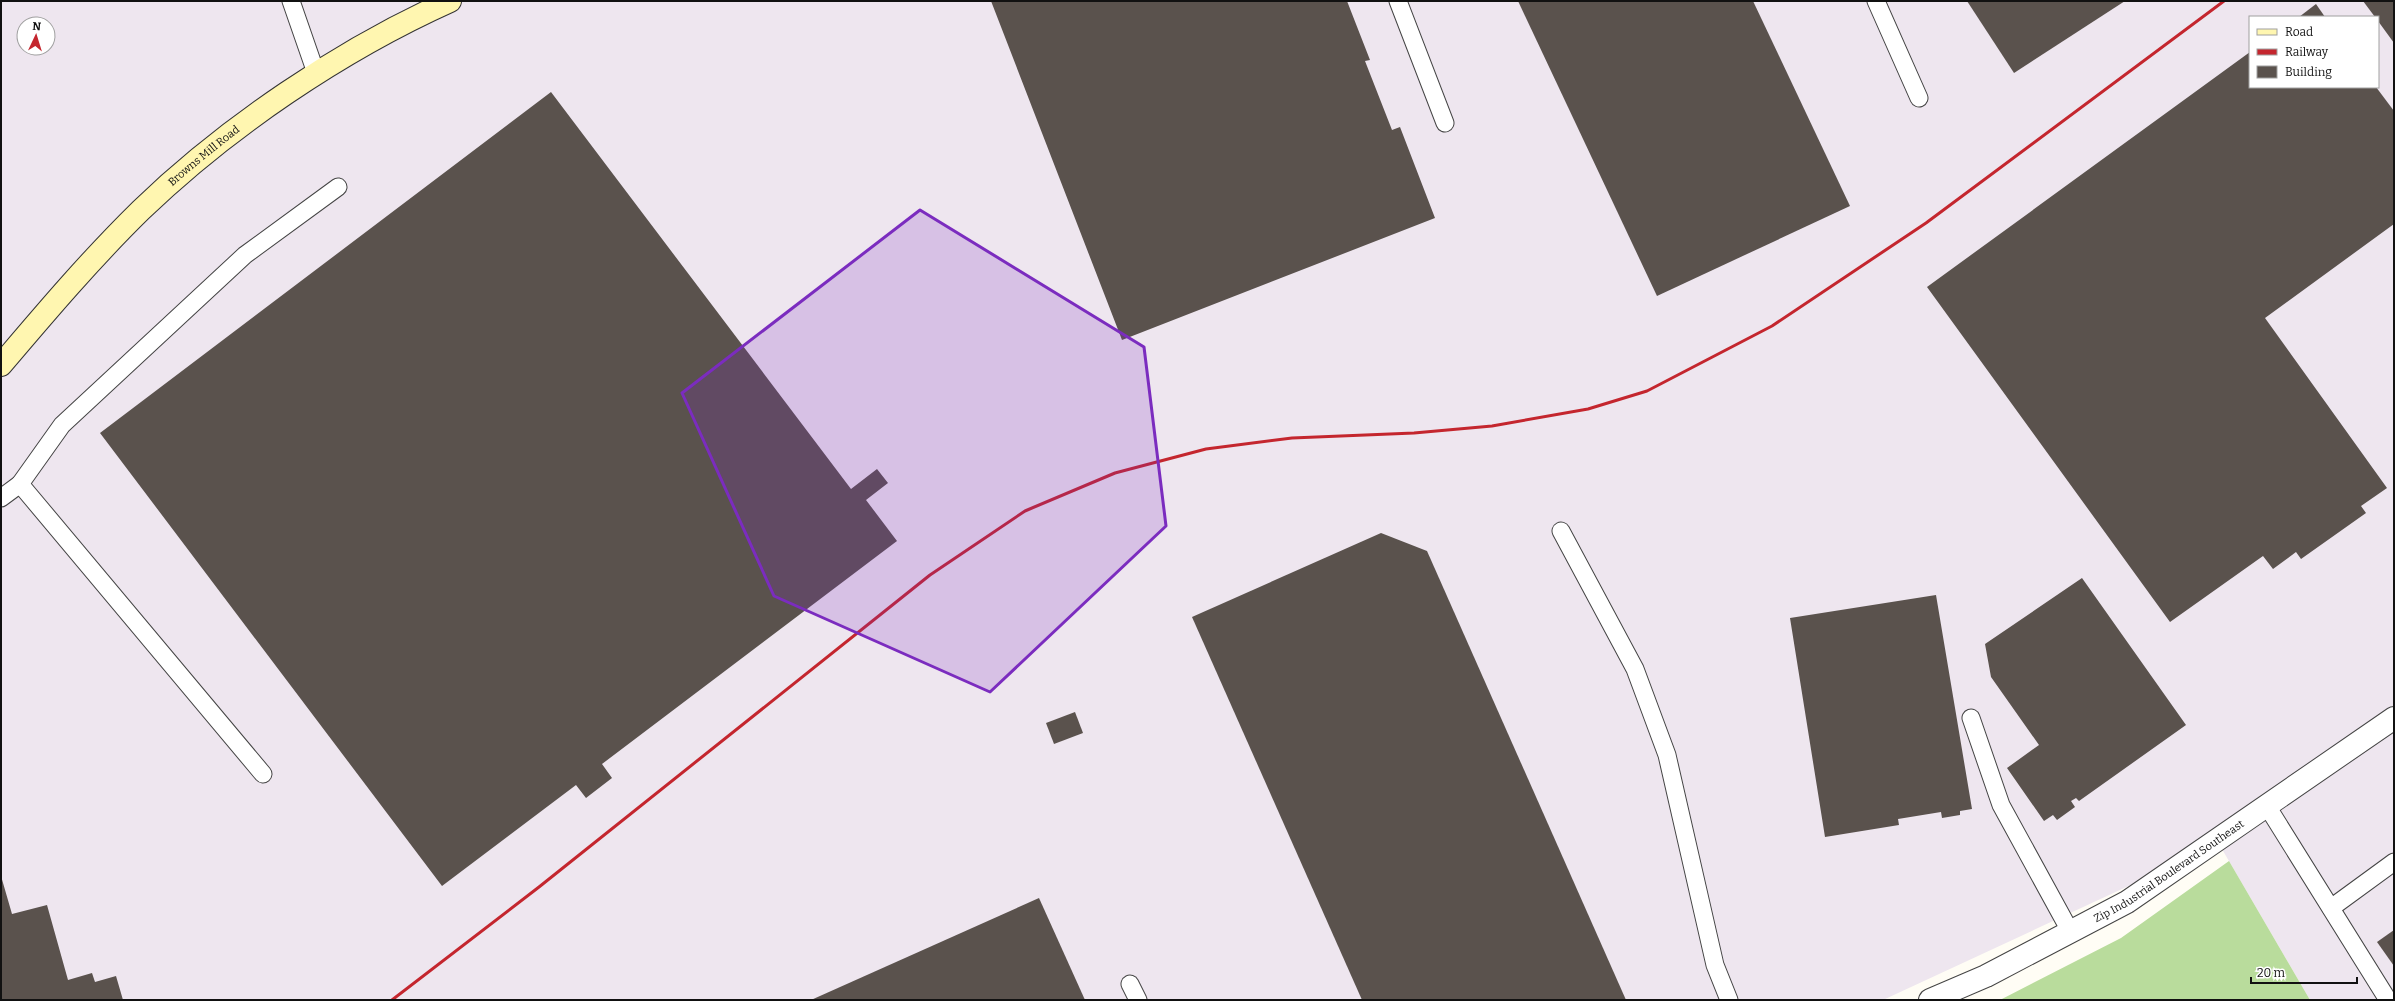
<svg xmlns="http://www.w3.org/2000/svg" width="2395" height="1001" font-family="Bitter,serif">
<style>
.industrial{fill:#eee6ef;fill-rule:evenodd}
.forest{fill:#b9dc9c}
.building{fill:#5a524d}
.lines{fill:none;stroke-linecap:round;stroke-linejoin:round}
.lane-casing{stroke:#444;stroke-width:19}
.street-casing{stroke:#444;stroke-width:24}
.secondary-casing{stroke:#333;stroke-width:24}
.lane{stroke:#fff;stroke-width:17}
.street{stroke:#fff;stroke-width:22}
.secondary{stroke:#fff6b0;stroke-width:22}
.rail{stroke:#c4262e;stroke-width:3}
.marked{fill:#7b2cbf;fill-opacity:0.2;stroke:#7b2cbf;stroke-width:3;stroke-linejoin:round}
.labels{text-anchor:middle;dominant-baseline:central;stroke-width:4;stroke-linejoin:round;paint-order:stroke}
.street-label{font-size:11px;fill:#111;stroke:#fff}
</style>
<rect width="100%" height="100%" fill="#fffdf5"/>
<!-- industrial -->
<path class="industrial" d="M1,1h2393v999h-84l-91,-156 -336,156h-1882zM2250,17h128v70h-128zM24,24h24v24h-24z"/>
<!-- forest -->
<polygon class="forest" points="2229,861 2310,1000 2000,1000 2121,938"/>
<!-- building -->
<g class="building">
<polygon points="991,1 1347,1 1370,60 1365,61 1392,130 1400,127 1435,218 1122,340"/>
<polygon points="1518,1 1753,1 1850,206 1657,296"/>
<polygon points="1967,1 2125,1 2014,73"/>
<polygon points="2363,1 2394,1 2394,43 2378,21 2378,17 2375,17"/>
<polygon points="2316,4 2325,17 2299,17"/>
<polygon points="2250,52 2250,87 2376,87 2394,111 2394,224 2265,318 2387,488 2361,506 2366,513 2301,559 2296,552 2273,569 2263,556 2170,622 1927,287"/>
<polygon points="551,92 851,489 877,469 888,483 866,500 897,541 602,764 612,778 586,798 576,785 442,886 100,433"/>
<polygon points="1381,533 1427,551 1626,1000 1362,1000 1192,617"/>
<polygon points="2082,578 2186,725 2079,801 2076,798 2071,801 2075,807 2057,820 2053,815 2044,821 2007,768 2039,745 1991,677 1985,644"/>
<polygon points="1936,595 1972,809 1960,811 1960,815 1942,818 1941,812 1898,819 1899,825 1825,837 1790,618"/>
<polygon points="1075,712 1083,733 1054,744 1046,723"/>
<polygon points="1,876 12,914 47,905 68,980 92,973 95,982 116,976 123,1000 1,1000"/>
<polygon points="1039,898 1085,1000 811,1000"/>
<polygon points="2394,930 2394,966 2377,942"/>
</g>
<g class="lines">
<defs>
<g id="lane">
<polyline points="291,1 316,73"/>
<polyline points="1398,1 1445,123"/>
<polyline points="1876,1 1919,98"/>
<polyline points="20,484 62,425 245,255 338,187"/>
<polyline points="1,498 20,484 263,774"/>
<polyline points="1561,531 1635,669 1667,755 1715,965 1729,1000"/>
<polyline points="1971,718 2001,805 2070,931"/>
<polyline points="2267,806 2388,1000"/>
<polyline points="2331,908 2394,862"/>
<polyline points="1130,984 1138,1000"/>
</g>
<g id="street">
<path id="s1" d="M1930,1000l56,-24 141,-74 267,-184"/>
</g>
<g id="secondary">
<path id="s2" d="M1,365c45,-53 90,-106 140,-155 86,-83 200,-160 309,-209"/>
</g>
</defs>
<!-- lane casing -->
<use href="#lane" class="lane-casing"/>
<!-- street casing -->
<use href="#street" class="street-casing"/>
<!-- secondary casing -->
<use href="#secondary" class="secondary-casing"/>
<!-- lane -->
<use href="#lane" class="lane"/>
<!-- street -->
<use href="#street" class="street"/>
<!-- secondary -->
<use href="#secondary" class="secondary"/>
<!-- rail -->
<polyline class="rail" points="392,1000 539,887 930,575 1025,511 1115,473 1206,449 1292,438 1414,433 1492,426 1588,409 1647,391 1772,326 1926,223 2224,1"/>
</g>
<!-- marked area -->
<path class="marked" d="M920,210l224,137 22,179 -176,166 -216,-96 -92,-203z"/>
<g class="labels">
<!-- street labels -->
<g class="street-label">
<text stroke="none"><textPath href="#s2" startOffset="292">Browns Mill Road</textPath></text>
<text stroke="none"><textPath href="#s1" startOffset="272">Zip Industrial Boulevard Southeast</textPath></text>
</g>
</g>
<!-- border -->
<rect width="2395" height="1001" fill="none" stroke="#111111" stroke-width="4"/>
<!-- legend -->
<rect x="2249" y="16" width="130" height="72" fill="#ffffff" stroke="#a0a0a0"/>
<rect x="2257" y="29" width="20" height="6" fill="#fff6b0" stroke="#a0a0a0"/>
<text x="2285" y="36" font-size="12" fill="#111111">Road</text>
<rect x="2257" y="49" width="20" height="6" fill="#c4262e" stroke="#a0a0a0"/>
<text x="2285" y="56" font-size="12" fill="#111111">Railway</text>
<rect x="2257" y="66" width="20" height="12" fill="#5a524d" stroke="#a0a0a0"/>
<text x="2285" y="76" font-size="12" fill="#111111">Building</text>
<!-- north arrow -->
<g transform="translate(36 36) rotate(4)"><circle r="19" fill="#ffffff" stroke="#a0a0a0"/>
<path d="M0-3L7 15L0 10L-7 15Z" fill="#c4262e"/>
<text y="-6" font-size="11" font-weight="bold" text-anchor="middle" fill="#111111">N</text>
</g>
<!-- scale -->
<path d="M2251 977v6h106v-6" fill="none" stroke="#111111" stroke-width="2"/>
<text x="2257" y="977" font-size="12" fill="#111111" stroke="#ffffff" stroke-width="3" paint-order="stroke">20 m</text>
</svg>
